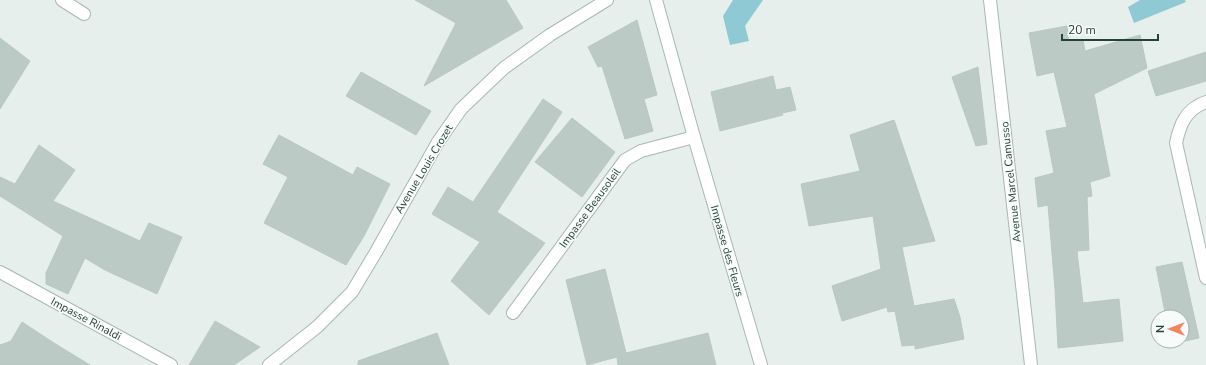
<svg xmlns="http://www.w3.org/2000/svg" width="1206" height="365" font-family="'Nunito Sans',sans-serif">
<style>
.water{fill:#8ec9d4}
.building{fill:#bbcac4;stroke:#b8c9c2}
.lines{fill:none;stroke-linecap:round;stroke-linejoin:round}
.minor-casing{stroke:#a8b8b2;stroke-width:14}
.minor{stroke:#fff;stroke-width:12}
.labels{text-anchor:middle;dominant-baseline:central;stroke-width:3;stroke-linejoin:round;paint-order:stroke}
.street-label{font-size:11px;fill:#24423a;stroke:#f7fbf9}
</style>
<rect width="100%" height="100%" fill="#e6efeb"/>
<!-- water -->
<g class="water">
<polygon points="733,0 763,0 745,26 749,41 730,45 723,16"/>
<polygon points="1140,0 1185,0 1186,2 1134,23 1128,7"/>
</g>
<!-- building -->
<g class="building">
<polygon points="415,0 506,0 523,28 424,86 456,23"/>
<polygon points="637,20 657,95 644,99 653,131 625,139 602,66 598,67 588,47"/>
<polygon points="1067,26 1069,42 1083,40 1085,51 1140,35 1147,68 1094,94 1110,176 1090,182 1092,196 1087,197 1089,250 1077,251 1083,303 1119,299 1123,341 1058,348 1055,289 1048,205 1038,207 1035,178 1054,173 1046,131 1067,127 1054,72 1037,76 1029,33"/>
<polygon points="0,38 30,61 0,109"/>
<polygon points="1206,52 1206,81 1156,96 1148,71"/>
<polygon points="978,67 987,144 976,146 952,77"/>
<polygon points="361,72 431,111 416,135 346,96"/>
<polygon points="773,76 776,90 790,87 796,110 782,113 783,115 720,131 711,92"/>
<polygon points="543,99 562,112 497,212 545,243 489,315 451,281 480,242 432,214 448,187 473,202"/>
<polygon points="572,118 615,152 582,197 535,162"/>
<polygon points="894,120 935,241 902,247 914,306 954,299 960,317 964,339 915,349 915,345 902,346 895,311 888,312 887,307 842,321 832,286 881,269 873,216 809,226 801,184 860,171 850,135"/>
<polygon points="279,135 353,175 357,167 390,184 364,236 346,265 264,223 288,177 263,164"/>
<polygon points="39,145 75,170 53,201 140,241 149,223 182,237 157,294 105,270 85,258 68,294 46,284 46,273 63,236 0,196 0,177 15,184"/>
<polygon points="1182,262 1199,338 1171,344 1170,341 1182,341 1182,317 1166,317 1156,267"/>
<polygon points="605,269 626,353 708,333 716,365 618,365 617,357 587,365 566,280"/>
<polygon points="215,321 260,347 234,365 189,365"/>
<polygon points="22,322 54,343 90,365 0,365 0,345 11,341"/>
<polygon points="437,333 449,365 358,365 358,361"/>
</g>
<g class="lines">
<defs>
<g id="minor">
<polyline points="62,0 84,14"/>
<polyline points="656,0 694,137 761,365"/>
<polyline points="990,0 1031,365"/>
<path d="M1206,102c-20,7 -26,22 -30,41l30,135"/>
<polyline points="0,272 171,365"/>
<polyline points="513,313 625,160 641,151 694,137"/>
<polyline points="269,365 317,327 352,292 376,252 438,142 461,109 504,68 550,35 607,0"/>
</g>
</defs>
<!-- minor casing -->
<use href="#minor" class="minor-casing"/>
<!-- minor -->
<use href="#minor" class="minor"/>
</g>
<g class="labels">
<!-- street labels -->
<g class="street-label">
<text transform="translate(424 169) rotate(-59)">Avenue Louis Crozet</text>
<text transform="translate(1011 182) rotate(-96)">Avenue Marcel Camusso</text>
<text transform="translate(590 208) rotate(-54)">Impasse Beausoleil</text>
<text transform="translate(727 251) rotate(74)">Impasse des Fleurs</text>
<text transform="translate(86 319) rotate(28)">Impasse Rinaldi</text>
</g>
</g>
<!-- north arrow -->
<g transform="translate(1170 329) rotate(270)"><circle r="19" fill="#f7fbf9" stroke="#a3b1ad"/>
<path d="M0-3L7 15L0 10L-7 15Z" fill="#f4845f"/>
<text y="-6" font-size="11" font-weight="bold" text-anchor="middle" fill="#24423a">N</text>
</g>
<!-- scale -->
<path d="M1062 34v6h96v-6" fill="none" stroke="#24423a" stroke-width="2"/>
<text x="1068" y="34" font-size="12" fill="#24423a" stroke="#f7fbf9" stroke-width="3" paint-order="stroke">20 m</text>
</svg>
